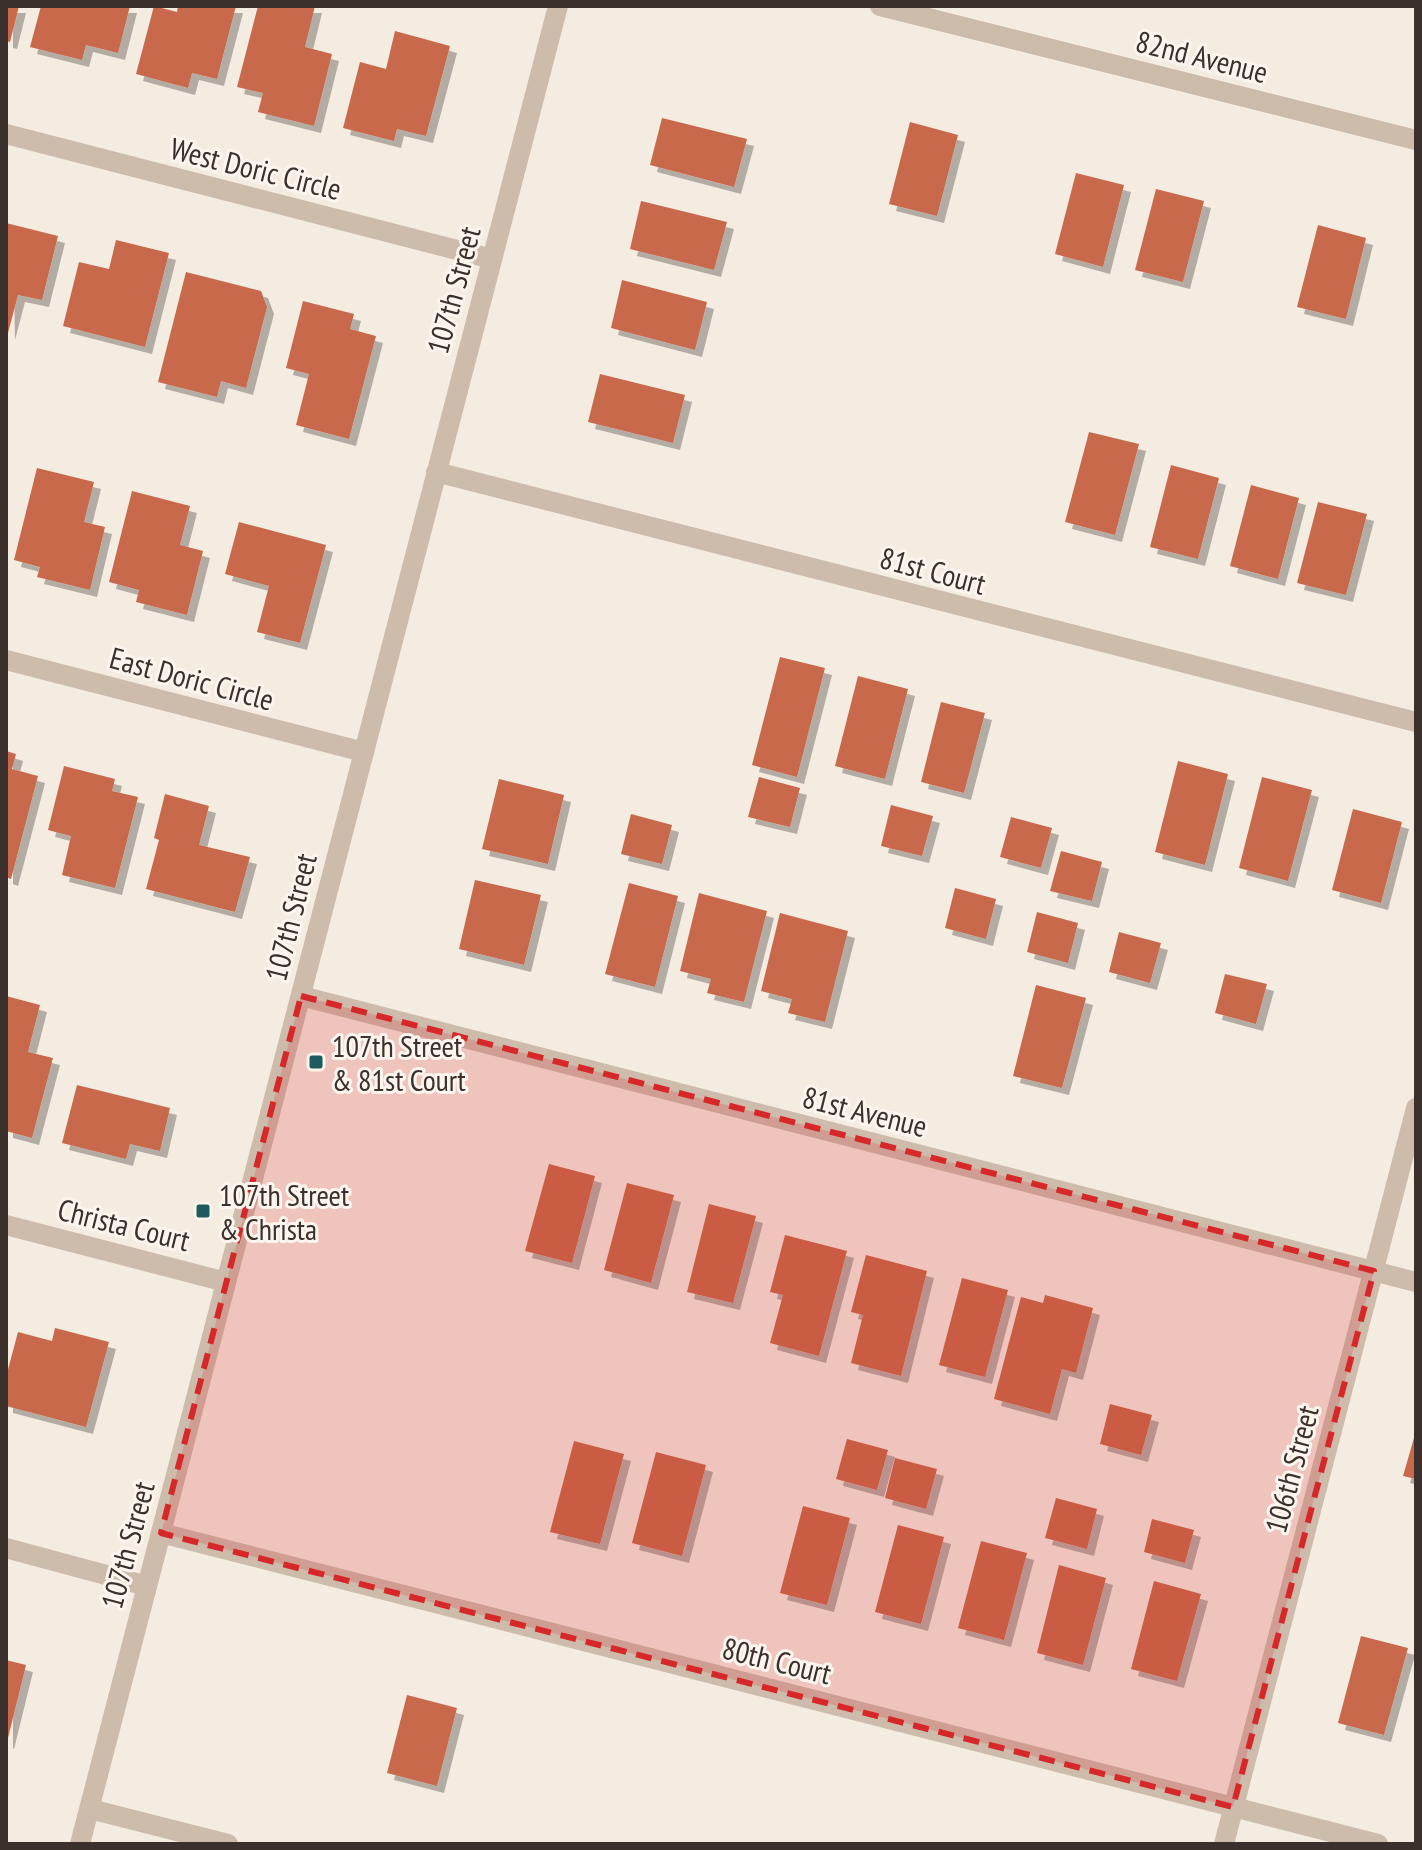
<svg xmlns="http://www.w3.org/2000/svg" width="1422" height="1850" font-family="'PT Sans Narrow',sans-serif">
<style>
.building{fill:#c8694b;filter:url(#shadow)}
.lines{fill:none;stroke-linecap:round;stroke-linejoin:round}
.minor{stroke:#cdbbac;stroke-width:20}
.marked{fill:#d62828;fill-opacity:0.2;stroke:#d62828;stroke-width:6;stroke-dasharray:16 10;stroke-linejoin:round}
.poi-dot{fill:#1f5a5e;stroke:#fbf5ee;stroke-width:3}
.labels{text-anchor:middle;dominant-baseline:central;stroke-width:6;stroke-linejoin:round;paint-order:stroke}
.street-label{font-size:30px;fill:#3b302b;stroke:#fbf5ee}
.poi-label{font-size:30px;fill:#3b302b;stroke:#fbf5ee;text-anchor:start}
</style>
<defs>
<filter id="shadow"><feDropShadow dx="7" dy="7" stdDeviation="0" flood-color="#0004"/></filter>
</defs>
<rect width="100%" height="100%" fill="#f4ebe1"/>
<!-- building -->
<g class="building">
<polygon points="6,6 19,6 10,42 6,41"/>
<polygon points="41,6 130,6 118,53 86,45 82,60 30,47"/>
<polygon points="154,6 177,12 178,6 236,6 217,79 192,73 188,88 136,74"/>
<polygon points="258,6 315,6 305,47 332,54 314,126 258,112 263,93 237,87"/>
<polygon points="395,31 450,46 426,136 397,129 394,141 343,128 360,62 386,69"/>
<polygon points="662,118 747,139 734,187 650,165"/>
<polygon points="910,122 958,135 937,216 889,204"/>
<polygon points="1076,173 1124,185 1103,267 1055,254"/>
<polygon points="1156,189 1204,201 1183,282 1135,270"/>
<polygon points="641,201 727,222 714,270 630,249"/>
<polygon points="6,223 58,236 42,300 18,295 8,333"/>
<polygon points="1318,225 1366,238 1346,319 1297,307"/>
<polygon points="116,240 169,253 145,347 63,326 79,262 109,269"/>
<polygon points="186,272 261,291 267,307 246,388 221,381 217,397 158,382"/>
<polygon points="622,280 707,302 695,350 611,328"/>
<polygon points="303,301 354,314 350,329 376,336 349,439 296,425 309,374 286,368"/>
<polygon points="600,374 685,395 673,443 588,422"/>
<polygon points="1089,432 1139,444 1115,535 1065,522"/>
<polygon points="1171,465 1219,478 1198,559 1150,547"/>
<polygon points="37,468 94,482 84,522 105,527 90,590 37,577 40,567 14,560"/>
<polygon points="1251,485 1299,498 1278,579 1230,566"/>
<polygon points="132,491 190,506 180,545 203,551 187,615 136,602 139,590 109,582"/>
<polygon points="1318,502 1367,514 1346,595 1297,583"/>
<polygon points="239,522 326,545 300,643 257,632 269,586 225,574"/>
<polygon points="780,657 825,668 797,777 752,765"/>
<polygon points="858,676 908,689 885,779 835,766"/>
<polygon points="941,702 985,713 964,793 921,782"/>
<polygon points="6,751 16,754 12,769 38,776 11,879 6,877"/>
<polygon points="1178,761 1228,774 1205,865 1155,852"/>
<polygon points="64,766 115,779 112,791 138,797 115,888 62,875 71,836 48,830"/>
<polygon points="759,777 800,788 790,827 748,817"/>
<polygon points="1262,777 1312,790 1288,881 1239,868"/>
<polygon points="499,779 564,795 548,864 482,849"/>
<polygon points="165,794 209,806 199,845 250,857 235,912 146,889 159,840 154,838"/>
<polygon points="891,805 933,816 922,856 881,846"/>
<polygon points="1353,809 1402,822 1381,903 1332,890"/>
<polygon points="631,814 672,825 662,864 621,854"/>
<polygon points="1011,817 1052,828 1041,868 1000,857"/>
<polygon points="1061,851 1102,862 1092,901 1050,891"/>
<polygon points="475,880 541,895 524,965 459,949"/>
<polygon points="629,883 678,896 655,987 605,974"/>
<polygon points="955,888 996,899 986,939 945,928"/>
<polygon points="699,893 767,911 744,1002 707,993 711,979 680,971"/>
<polygon points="1037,912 1078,923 1068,963 1027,952"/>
<polygon points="780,913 848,931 825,1022 788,1013 792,999 761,991"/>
<polygon points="1119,932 1161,943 1150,983 1109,972"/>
<polygon points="1225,974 1267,984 1256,1024 1215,1013"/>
<polygon points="1036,985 1086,998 1062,1088 1013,1076"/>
<polygon points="6,996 40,1005 28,1052 53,1058 32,1138 6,1131"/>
<polygon points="77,1085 170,1108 160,1151 130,1144 126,1159 62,1143"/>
<polygon points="549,1164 595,1176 572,1263 525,1251"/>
<polygon points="627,1183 674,1195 651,1283 604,1270"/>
<polygon points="709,1204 756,1216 733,1303 687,1292"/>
<polygon points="785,1235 847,1251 819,1356 770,1343 783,1295 770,1292"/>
<polygon points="866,1255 927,1271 901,1376 851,1363 863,1315 851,1312"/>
<polygon points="962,1278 1008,1290 985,1377 939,1365"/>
<polygon points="1045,1295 1093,1308 1076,1373 1062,1369 1050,1414 994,1399 1021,1297 1043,1303"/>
<polygon points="55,1328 109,1342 86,1427 6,1406 6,1377 18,1332 52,1341"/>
<polygon points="1110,1404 1152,1415 1141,1455 1100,1444"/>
<polygon points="1416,1431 1416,1479 1403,1476"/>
<polygon points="847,1439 888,1450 877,1490 836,1479"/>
<polygon points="574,1441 624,1454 600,1544 550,1532"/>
<polygon points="656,1452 706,1465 682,1556 632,1543"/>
<polygon points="895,1458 937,1469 926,1509 885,1498"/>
<polygon points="1056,1498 1097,1509 1087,1549 1045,1538"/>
<polygon points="803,1506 850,1518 827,1605 780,1593"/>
<polygon points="1152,1519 1194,1530 1185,1563 1144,1552"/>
<polygon points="898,1525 944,1537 921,1624 875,1612"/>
<polygon points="981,1541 1027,1553 1004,1640 958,1628"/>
<polygon points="1059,1565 1106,1578 1083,1665 1037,1653"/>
<polygon points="1154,1581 1201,1594 1177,1681 1131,1669"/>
<polygon points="1361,1636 1408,1648 1384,1735 1338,1723"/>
<polygon points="6,1660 26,1665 7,1742 6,1741"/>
<polygon points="407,1695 457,1708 437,1786 387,1773"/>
</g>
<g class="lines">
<!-- minor -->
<g class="minor">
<polyline points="880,6 1416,140"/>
<polyline points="6,134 492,259"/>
<polyline points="436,472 1416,722"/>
<polyline points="6,660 364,752"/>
<polyline points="301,996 1416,1282"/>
<polyline points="6,1225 226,1282"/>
<polyline points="161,1533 1378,1844"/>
<polyline points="6,1548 147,1586"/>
<polyline points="90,1809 228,1844"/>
<polyline points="80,1844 558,6"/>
<polyline points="1224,1844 1416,1108"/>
</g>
</g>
<!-- marked area -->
<path class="marked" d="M301,996l1073,275 -141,536 -1072,-274z"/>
<!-- markers -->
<g class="poi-dot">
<rect x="308" y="1054" width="16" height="16" rx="4"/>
<rect x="195" y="1203" width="16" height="16" rx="4"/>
</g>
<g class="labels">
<!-- street labels -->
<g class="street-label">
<text transform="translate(1202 56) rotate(14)">82nd Avenue</text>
<text transform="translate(256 168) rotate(14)">West Doric Circle</text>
<text transform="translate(453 290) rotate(-75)">107th Street</text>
<text transform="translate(933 570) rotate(15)">81st Court</text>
<text transform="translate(192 678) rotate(15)">East Doric Circle</text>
<text transform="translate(290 917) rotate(-76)">107th Street</text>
<text transform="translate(865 1111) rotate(14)">81st Avenue</text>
<text transform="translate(124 1224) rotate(14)">Christa Court</text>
<text transform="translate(1291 1469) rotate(-75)">106th Street</text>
<text transform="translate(127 1545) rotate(-75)">107th Street</text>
<text transform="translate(777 1660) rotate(14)">80th Court</text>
</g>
<!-- poi labels -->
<g class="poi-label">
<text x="332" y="1045">107th Street<tspan x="332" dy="34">&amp; 81st Court</tspan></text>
<text x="219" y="1194">107th Street<tspan x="219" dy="34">&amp; Christa</tspan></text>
</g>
</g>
<!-- border -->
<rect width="1422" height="1850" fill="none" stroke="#3b302b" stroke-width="16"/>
</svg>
